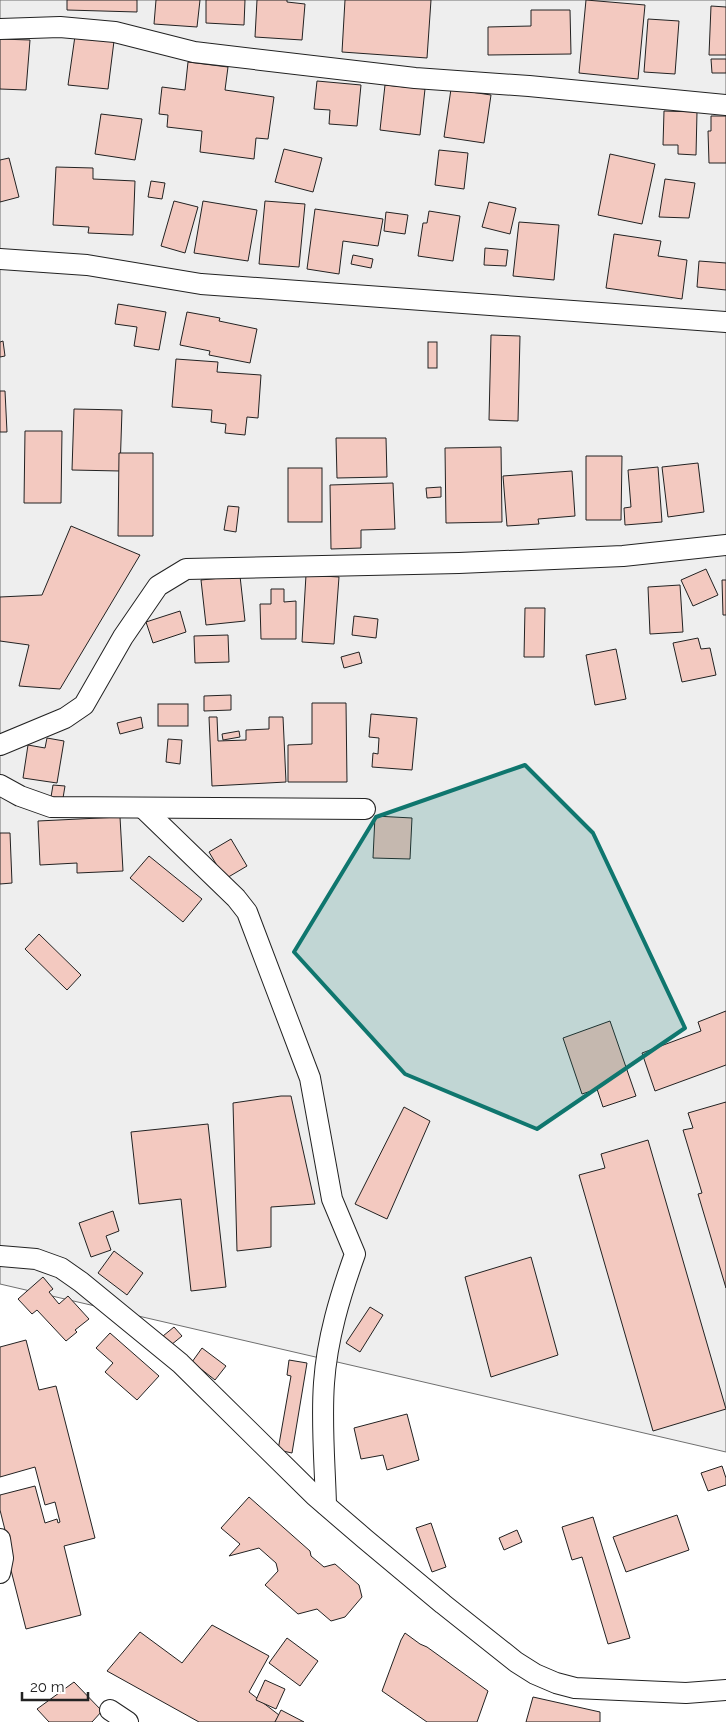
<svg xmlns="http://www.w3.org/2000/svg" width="726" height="1722" font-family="Raleway,sans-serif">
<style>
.green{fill:#eee;stroke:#6f6f6f}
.building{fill:#f3c9c0;stroke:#222}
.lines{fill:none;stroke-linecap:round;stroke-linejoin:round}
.street-casing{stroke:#222;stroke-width:22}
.street{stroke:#fff;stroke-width:20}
.marked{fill:#0f766e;fill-opacity:0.2;stroke:#0f766e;stroke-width:4;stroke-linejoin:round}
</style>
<rect width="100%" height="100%" fill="#fff"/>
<!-- green -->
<polygon class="green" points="0,0 726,0 726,1452 0,1284"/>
<!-- building -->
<g class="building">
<polygon points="67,0 137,0 137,12 67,10"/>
<polygon points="156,0 200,0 197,27 154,24"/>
<polygon points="206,0 245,0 244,25 206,23"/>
<polygon points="257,0 287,0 287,2 305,4 302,40 255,37"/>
<polygon points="345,0 431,0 427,58 342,52"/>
<polygon points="586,0 645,5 638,79 579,73"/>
<polygon points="711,6 726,7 726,55 709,55"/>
<polygon points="531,10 570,10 571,54 488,55 488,27 531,26"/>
<polygon points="648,19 679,21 675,74 644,72"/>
<polygon points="75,36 114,41 108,89 68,85"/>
<polygon points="0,39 30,40 26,90 0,89"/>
<polygon points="711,59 726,59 726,73 712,73"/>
<polygon points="188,62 228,67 225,90 274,97 268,139 256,138 254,159 200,152 202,131 167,127 168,115 159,114 162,87 185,90"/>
<polygon points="317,81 361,85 357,126 329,124 330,110 314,109"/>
<polygon points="385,85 425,89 420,135 380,130"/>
<polygon points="451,89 491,95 484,143 444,137"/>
<polygon points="664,111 697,112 696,155 678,154 678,145 663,145"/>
<polygon points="101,114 142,119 135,160 95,154"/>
<polygon points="711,116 726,116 726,163 709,163 708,131 711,131"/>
<polygon points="284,149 322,158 313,192 275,182"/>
<polygon points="439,150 468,153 464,189 435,185"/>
<polygon points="610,154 655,164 642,224 598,215"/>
<polygon points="9,158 19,197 0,202 0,160"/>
<polygon points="56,167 93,168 93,179 135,181 133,235 88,233 89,227 53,225"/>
<polygon points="665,179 695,183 689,218 659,217"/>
<polygon points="151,181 165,183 162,199 148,197"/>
<polygon points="174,201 198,207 185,253 161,246"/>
<polygon points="203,201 257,210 248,261 194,253"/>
<polygon points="265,201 305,204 299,267 259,264"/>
<polygon points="489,202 516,208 510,234 482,227"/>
<polygon points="315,209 383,219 378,246 343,241 339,274 307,269"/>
<polygon points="429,211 460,216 453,261 418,256 423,223 427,223"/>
<polygon points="386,212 408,215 405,234 384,231"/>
<polygon points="519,222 559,225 554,280 513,276"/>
<polygon points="614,234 661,241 658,256 687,260 682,299 606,288"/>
<polygon points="485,248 508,250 506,266 484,265"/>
<polygon points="353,255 373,259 371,268 351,264"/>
<polygon points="699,261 726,263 726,290 697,287"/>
<polygon points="118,304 166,312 159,350 134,346 137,327 115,324"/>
<polygon points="187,312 220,318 219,321 257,329 250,363 209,355 210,351 180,345"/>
<polygon points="491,335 520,336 518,421 489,420"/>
<polygon points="3,341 5,356 0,357 0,342"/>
<rect x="428" y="342" width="9" height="26"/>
<polygon points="176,359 218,362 217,372 261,375 258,418 247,417 245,435 225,433 226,424 211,422 212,410 172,407"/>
<polygon points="0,391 5,391 7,432 0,432"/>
<polygon points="74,409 122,410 120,471 72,470"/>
<polygon points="25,431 62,431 61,503 24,503"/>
<polygon points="336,438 386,438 387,477 337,478"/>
<polygon points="501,447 502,522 446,523 445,448"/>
<polygon points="119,453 153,453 153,536 118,536"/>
<polygon points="586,456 622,456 621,520 586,520"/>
<polygon points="698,463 704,512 668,517 662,467"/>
<polygon points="658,467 662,522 625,525 624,508 631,507 628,470"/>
<rect x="288" y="468" width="34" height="54"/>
<polygon points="572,471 575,516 538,519 539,524 507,526 503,476"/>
<polygon points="393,483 395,529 361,530 361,548 331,549 330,485"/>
<polygon points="441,487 441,497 427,498 426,488"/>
<polygon points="228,506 239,507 236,532 224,530"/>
<polygon points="71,526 140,555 60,689 19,686 29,645 0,641 0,597 42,595"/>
<polygon points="706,569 718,595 693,606 681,580"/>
<polygon points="306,575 339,577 334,644 302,642"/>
<polygon points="240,576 245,621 206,625 201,580"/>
<polygon points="722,580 726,580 726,615 723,615"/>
<polygon points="680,585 683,632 650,634 648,587"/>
<polygon points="271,589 284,589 284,602 296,601 296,639 261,639 260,604 271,604"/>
<polygon points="525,608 545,608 544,657 524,657"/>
<polygon points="180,611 186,632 153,643 146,622"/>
<polygon points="354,616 378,619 376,638 352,635"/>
<polygon points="228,635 229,662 195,663 194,636"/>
<polygon points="698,638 701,649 710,648 716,675 682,682 673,643"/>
<polygon points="616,649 626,699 595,705 586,655"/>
<polygon points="359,652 362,663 344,668 341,657"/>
<polygon points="231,695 231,710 204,711 204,696"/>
<polygon points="312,703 346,703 347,782 288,782 288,745 312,744"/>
<rect x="158" y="704" width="30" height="22"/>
<polygon points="371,714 417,718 412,770 372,767 373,753 378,754 379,738 369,737"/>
<polygon points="141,717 143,728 120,734 117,723"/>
<polygon points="209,717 217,717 218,741 246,740 246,730 269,729 269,717 283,717 286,782 212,786"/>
<polygon points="239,731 240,737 223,740 222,734"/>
<polygon points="47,738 64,741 57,783 23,778 28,745 45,748"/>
<polygon points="168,739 182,740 180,764 166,762"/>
<polygon points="53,785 65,786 63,798 51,797"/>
<polygon points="375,816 412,818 410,859 373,858"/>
<polygon points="120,817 123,871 77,873 77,863 40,865 38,821"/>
<polygon points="0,833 10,833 12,883 0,884"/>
<polygon points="231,839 247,866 225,879 209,852"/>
<polygon points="149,856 202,899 183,922 130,878"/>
<polygon points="39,934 81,975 67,990 25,949"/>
<polygon points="726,1011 726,1065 655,1091 642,1053 701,1031 698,1022"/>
<polygon points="610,1021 636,1096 603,1107 597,1089 582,1094 563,1038"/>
<polygon points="281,1096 291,1096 315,1204 271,1207 271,1247 237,1251 233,1103"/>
<polygon points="726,1102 726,1288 698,1194 702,1193 683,1130 693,1128 688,1113"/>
<polygon points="404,1107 430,1121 387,1219 355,1204"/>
<polygon points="208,1124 226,1287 191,1291 181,1199 139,1204 131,1132"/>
<polygon points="648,1140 726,1409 653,1431 579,1175 605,1168 601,1154"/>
<polygon points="113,1211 119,1231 106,1236 111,1250 91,1257 79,1223"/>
<polygon points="114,1251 143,1273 127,1295 98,1273"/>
<polygon points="531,1257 558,1355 491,1377 465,1277"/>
<polygon points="43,1277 53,1289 49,1292 59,1304 68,1296 89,1319 75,1330 77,1332 66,1341 37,1310 32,1314 18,1299"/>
<polygon points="370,1307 383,1315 360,1352 346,1343"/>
<polygon points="174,1327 182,1336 171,1345 163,1336"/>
<polygon points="110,1333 159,1376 137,1400 105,1372 113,1363 96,1348"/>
<polygon points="26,1340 39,1390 56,1386 95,1538 64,1546 81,1615 26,1629 2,1535 6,1534 0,1510 0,1495 35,1486 45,1523 57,1519 58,1523 60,1522 55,1502 45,1505 35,1467 0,1477 0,1347"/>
<polygon points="202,1348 226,1366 215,1380 192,1362"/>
<polygon points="289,1360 307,1363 292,1453 278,1450 291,1376 287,1375"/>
<polygon points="407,1414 419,1460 387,1470 383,1455 361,1459 354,1428"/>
<polygon points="722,1466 726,1478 726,1485 708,1491 701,1473"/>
<polygon points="249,1497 310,1551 311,1556 324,1567 335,1564 359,1585 362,1597 345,1617 331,1621 317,1609 298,1614 265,1585 278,1571 276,1563 259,1548 229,1556 240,1544 221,1528"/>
<polygon points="677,1515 689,1550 626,1572 613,1537"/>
<polygon points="593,1517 630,1638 608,1644 582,1557 572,1560 562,1527"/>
<polygon points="431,1523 446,1567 432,1572 416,1528"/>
<polygon points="517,1530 522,1542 504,1550 499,1538"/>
<polygon points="212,1625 269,1656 249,1692 279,1715 275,1722 199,1722 107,1671 140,1632 182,1663"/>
<polygon points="405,1633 420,1644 427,1647 488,1691 477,1722 427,1722 382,1691 401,1640"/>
<polygon points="287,1638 318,1661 300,1686 269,1663"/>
<polygon points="265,1680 285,1689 276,1709 256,1700"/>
<polygon points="74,1682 102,1711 92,1722 49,1722 37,1709"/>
<polygon points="533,1697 600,1712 600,1722 526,1722"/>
<polygon points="281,1710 304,1722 275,1722"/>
</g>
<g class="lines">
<defs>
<g id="street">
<polyline points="0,29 60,27 115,32 194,52 415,78 529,86 726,105"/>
<polyline points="0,259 87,265 201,284 726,322"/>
<polyline points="0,745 65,718 84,705 123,637 158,586 186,569 459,563 623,556 726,545"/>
<polyline points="0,785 20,796 51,807 365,809"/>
<path d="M143,808l93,90 11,14 63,166 22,121 23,55c-15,42 -28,85 -31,129 -3,41 1,82 2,122"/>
<polyline points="0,1256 36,1259 61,1268 81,1282 180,1363 315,1496 365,1539 443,1604 516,1662 535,1674 556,1683 575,1688 686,1693 726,1690"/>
<polyline points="0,1539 3,1558 0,1573"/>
<polyline points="110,1710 128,1722"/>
</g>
</defs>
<!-- street casing -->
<use href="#street" class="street-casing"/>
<!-- street -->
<use href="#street" class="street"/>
</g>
<!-- marked area -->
<path class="marked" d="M525,765l68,68 92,195 -148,101 -132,-55 -111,-122 82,-135z"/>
<!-- scale -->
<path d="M22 1692v8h66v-8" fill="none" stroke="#222222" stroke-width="2.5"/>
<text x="30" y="1692" font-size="15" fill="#222222" stroke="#ffffff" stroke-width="4" paint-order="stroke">20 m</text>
</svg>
